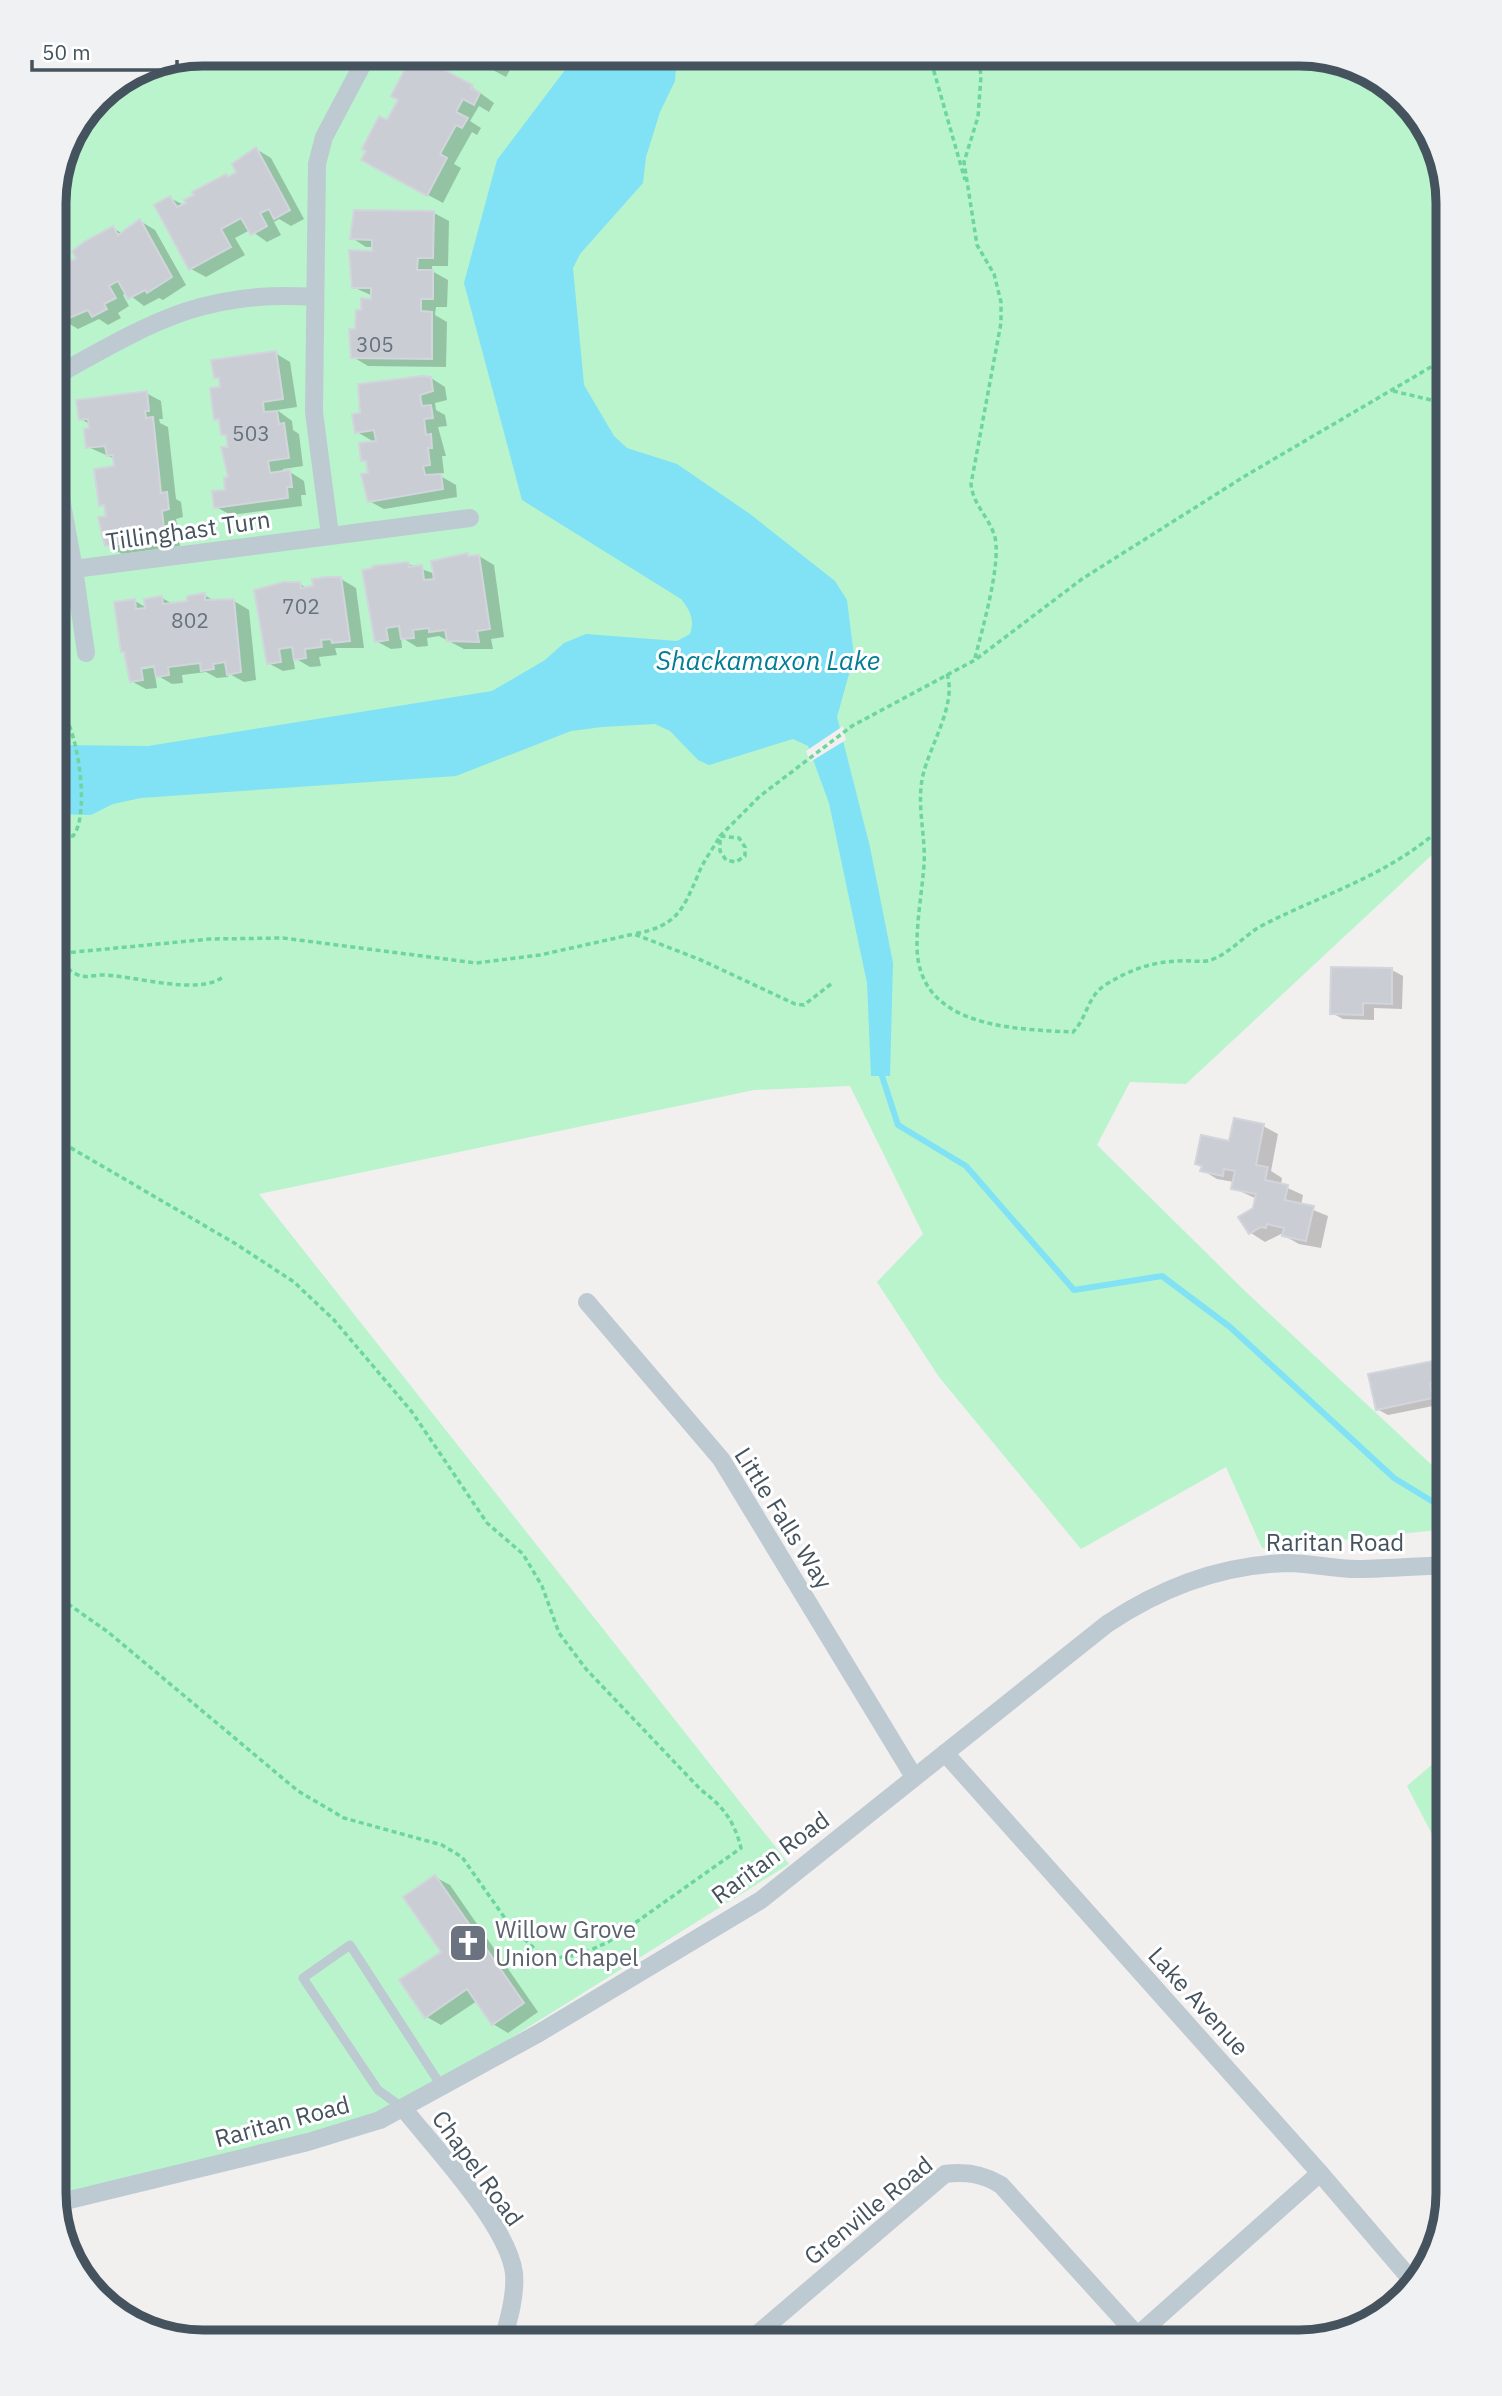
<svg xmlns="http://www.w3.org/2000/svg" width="1502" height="2396" font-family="'IBM Plex Sans',sans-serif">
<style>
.green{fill:#b9f4cd}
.water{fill:#81e1f5}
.pier{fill:#f2efef}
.shadow{fill:#0003;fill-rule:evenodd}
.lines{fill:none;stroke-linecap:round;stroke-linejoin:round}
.stream{stroke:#81e1f5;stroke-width:6}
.building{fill:#caced4;stroke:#d2d5db;stroke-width:2}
.path{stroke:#6dd59e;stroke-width:3.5;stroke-dasharray:5 3.5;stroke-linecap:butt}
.service{stroke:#becad2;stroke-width:9}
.minor{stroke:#becad2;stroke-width:18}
.labels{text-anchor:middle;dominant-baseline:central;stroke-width:6;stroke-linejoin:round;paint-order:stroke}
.number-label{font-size:21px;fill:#66727c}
.street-label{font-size:24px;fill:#45535e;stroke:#fff}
.worship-label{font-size:24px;fill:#5b616d;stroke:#fff;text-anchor:start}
.water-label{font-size:26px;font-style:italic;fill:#037c95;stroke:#fff}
.rim{fill:none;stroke:#45535e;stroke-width:9}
</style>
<rect width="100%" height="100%" fill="#f2efef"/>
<!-- green -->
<g class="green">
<polygon points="203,54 1309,55 1381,79 1432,137 1448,203 1448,840 1186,1084 1130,1082 1097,1145 1246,1292 1448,1480 1448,1529 1262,1548 1226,1467 1081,1549 939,1377 877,1282 923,1234 850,1086 754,1090 259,1194 789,1864 361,2132 56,2199 55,194 69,138 98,98 147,65"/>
<polygon points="1448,1751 1448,1865 1407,1786"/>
</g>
<!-- water -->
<path class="water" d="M577,54h100l-2,27 -15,31 -14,45 -3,26 -63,71 -7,14 11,117 30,51 13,12 50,16 73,50 85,67 12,19 7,56 -17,61 33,130 23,116 -3,113h-19l-4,-93 -38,-180 -21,-57 -15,-7 -84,26 -11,-5 -28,-29 -15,-7 -53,3 -31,4 -115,45 -315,22 -28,6 -22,11 -37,-1v-69l94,1 344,-55 53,-31 19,-17 22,-9 91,7 13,-7c5,-14 0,-24 -9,-35l-159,-99 -58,-217 33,-123z"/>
<!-- pier -->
<polygon class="pier" points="843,726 846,740 810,762 806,751"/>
<!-- shadow -->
<g class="shadow">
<polygon points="463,54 516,54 518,55 506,77"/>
<polygon points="472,87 494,103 489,112 479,106 470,121 481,128 477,135 472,132 454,164 461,168 443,203 378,168 388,122"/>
<polygon points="256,149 271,158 304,219 291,226 279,219 274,222 281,235 267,242 250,230 235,238 245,255 206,277 191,269 170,198 184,205 226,176 230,178 238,173"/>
<polygon points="434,213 449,221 448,266 432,266 432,271 448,280 447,307 436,307 435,315 447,322 446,367 368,366 353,357 363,312 373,296 353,287 374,247 366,247 352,238"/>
<polygon points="140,221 155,230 186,285 163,300 159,298 144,306 127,293 123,295 129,306 118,313 121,318 108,325 99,319 78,329 63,320 55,305 55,262 61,259 69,264 113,228 123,234"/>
<polygon points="275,353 290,362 297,407 277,410 292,421 293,430 299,434 303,466 283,469 283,473 290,472 304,481 306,495 301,495 302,506 231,515 216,507 227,491 231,479 228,437 223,434 221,422 216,419 222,388 221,381 215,377"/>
<polygon points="431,378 445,387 447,400 435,403 436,410 445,415 447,426 438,427 446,456 442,456 444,473 437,474 456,485 457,497 384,509 369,501 370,474 368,463 363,460 376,443 357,432 362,414"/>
<polygon points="146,393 161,401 163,419 159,419 160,423 168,427 176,499 181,502 183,517 176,519 180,546 122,554 107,545 107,508 101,505 116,468 115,459 88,447 91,425 81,419"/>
<polygon points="479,556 494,565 504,637 491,639 493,649 464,649 439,636 427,638 428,646 417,647 401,637 402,648 391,649 376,641 408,564 435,574"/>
<polygon points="341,579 356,588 364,648 335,648 337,655 319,657 321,666 310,667 293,657 295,669 283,671 268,663 300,584 308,589"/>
<path d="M204,595l11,6h19l15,9 7,70 -12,2 -16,-9v4l-11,1 -11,-6 -24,3 1,8 -11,1 -17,-10 2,14 -11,1 -15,-8 4,-80 12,7 15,-10 11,6 16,-2zM162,663l1,3 -24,4v-4z"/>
<polygon points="54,638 60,641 62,668 54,669"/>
<polygon points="1392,970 1403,976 1402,1009 1374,1008 1374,1020 1343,1019 1332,1013"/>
<polygon points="1263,1126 1278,1134 1271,1171 1282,1178 1281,1185 1303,1195 1301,1205 1328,1216 1321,1248 1299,1244 1281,1234 1265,1242 1251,1233 1241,1218 1255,1209 1257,1199 1233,1188 1234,1182 1217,1179 1202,1170 1203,1167 1197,1163"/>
<polygon points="1448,1343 1448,1387 1440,1389 1443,1404 1388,1415 1377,1409 1445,1360"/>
<polygon points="435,1877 450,1885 538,2012 508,2033 493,2024 477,2001 441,2025 427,2017 443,1952"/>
</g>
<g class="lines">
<!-- stream -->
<polyline class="stream" points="882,1076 898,1125 966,1166 1074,1290 1162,1276 1230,1327 1394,1478 1448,1511"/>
</g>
<!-- building -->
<g class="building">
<polygon points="461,54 499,54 491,70"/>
<polygon points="418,56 473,85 471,88 480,93 474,105 463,99 456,112 468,118 462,128 456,125 440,154 447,158 427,196 361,160 366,151 362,149 379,116 387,120 398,100 391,96 407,65 412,67"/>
<polygon points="256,147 290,210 274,219 269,209 260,213 267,226 251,235 241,218 221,229 231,247 189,270 154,205 170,196 177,207 186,203 184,200 194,195 192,192 226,174 228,177 236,172 232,164"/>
<polygon points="354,210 434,211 433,258 418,258 417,270 433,270 433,299 421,299 421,311 432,312 432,359 351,358 349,329 355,329 356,310 361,310 361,298 371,299 371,288 352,288 349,250 372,251 372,240 350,239"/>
<polygon points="140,219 172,277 147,293 145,290 128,299 118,281 109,286 116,298 104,304 107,309 92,317 88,310 62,321 55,308 55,261 61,258 65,264 76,258 72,251 84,242 113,226 118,235"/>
<polygon points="276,351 283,399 263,402 264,412 277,411 279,424 284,423 289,458 268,461 270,473 290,470 292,487 287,487 288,498 214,508 212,491 225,490 224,478 228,477 221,447 228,447 226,435 221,435 219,419 214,420 210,388 220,387 219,378 214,378 211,360"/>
<polygon points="422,376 431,377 433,391 420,395 422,406 431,405 433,418 424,419 426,435 431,434 432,448 428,448 430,465 423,466 425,475 441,474 443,489 368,502 361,474 368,473 366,461 361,461 359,443 376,441 374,430 355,433 352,414 360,413 358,384"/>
<polygon points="147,391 149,411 145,411 146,418 153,417 161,493 167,492 169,509 162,511 165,538 105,546 98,517 106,516 104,505 99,506 94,469 114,466 113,455 107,456 105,446 86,448 84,429 89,428 88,419 79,420 76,400"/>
<polygon points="468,553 468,556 479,555 490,629 477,631 479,642 447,641 445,630 429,632 429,628 413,630 414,638 401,639 399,626 386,628 388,640 375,642 362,570 373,568 373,566 408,562 409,567 422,565 424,580 434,579 431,561"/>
<polygon points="327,577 341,577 350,641 332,643 331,639 321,640 322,647 305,649 306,658 294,660 292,647 279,649 281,662 267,664 254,590 283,582 300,582 301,588 313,586 312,579"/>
<polygon points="205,593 205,600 234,599 241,672 227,675 225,662 213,664 214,669 201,671 200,663 168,667 169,675 156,677 154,666 141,668 143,680 130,682 124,652 121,652 114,602 135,599 136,609 145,608 144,599 162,596 163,604 187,601 187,596"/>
<polygon points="1331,967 1392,968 1392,1004 1363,1003 1363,1015 1330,1014"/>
<polygon points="1234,1118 1264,1124 1256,1165 1268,1167 1265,1180 1288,1185 1285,1200 1314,1206 1306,1241 1282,1236 1284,1228 1267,1224 1266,1228 1261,1227 1249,1234 1238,1217 1253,1208 1256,1194 1231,1189 1235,1171 1224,1169 1223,1176 1200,1171 1202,1166 1195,1164 1201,1135 1229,1141"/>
<polygon points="1448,1341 1448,1365 1444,1365 1447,1380 1430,1383 1433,1398 1376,1410 1368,1374 1443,1359 1440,1342"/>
<polygon points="435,1875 524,2003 492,2025 467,1989 425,2018 399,1980 441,1952 403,1897"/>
</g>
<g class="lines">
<!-- path -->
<g class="path">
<polyline points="929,54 965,180"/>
<polyline points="1393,391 1448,404"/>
<path d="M975,658c7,-28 28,-99 19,-124 -7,-19 -21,-30 -23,-50l30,-161v-21l-7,-28 -17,-29 -13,-83 14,-45 3,-41 -3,-22"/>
<path d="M947,674c10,30 -17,71 -24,101 -7,30 3,60 1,90 -2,26 -7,53 -7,79 -1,84 96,85 156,88 14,-14 14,-35 32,-47 24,-15 46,-23 74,-24 10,-1 22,2 32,-1 21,-8 33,-25 52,-35 67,-34 128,-50 185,-103"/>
<path d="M54,837l19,-1c18,-21 5,-118 -19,-135"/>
<polyline points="54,954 210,939 283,938 476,963 540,955 634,934"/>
<path d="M59,954c4,8 8,16 17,20 9,5 16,1 26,1 31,0 98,22 122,1"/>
<path d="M831,984l-27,21 -9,-1 -94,-44 -67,-26c42,-8 48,-22 64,-59 5,-14 15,-26 22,-39l19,2 6,9v9l-9,6 -10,-2 -6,-9v-15l40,-40 92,-70 123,-66 107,-81 163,-103 203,-119"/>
<path d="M54,1594l54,38 190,159 46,27 98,27 20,12 47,67 32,31 16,3 25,-4 26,-12 133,-94c-7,-27 -17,-41 -40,-58l-115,-121 -27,-36 -17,-47 -19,-32 -36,-31 -75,-111 -78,-92 -40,-38 -58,-38 -182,-106"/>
</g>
<!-- service -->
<polyline class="service" points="403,2108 378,2090 303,1978 350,1945 442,2087"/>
<!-- minor -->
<g class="minor">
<path d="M55,376c94,-52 148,-87 260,-79"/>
<polyline points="55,466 74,569 470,518"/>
<polyline points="330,535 314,412 317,164 324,137 368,54"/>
<polyline points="74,569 86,653"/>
<polyline points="587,1302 721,1459 914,1777"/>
<polyline points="945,1753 1320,2173 1414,2283"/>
<path d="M403,2108c31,39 105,117 111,165 2,22 -5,47 -12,69"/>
<path d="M57,2203l251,-61 72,-22 159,-87 222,-133 346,-276c54,-36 115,-59 180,-61 24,0 46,6 70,6 30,0 61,-3 91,-4"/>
<path d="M748,2342l197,-168c21,-3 38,0 56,11l136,150"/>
<polyline points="1130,2342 1320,2173"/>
</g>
</g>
<!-- icons -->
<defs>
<symbol id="church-square" viewBox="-11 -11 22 22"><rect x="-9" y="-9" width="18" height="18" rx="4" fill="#6b7280" stroke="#fff"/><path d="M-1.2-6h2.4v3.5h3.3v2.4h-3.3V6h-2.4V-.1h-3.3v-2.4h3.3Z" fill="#fff"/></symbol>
</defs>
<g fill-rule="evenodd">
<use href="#church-square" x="446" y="1921" width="44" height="44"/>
</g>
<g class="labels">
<!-- number labels -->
<g class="number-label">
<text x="375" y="344">305</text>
<text x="251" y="433">503</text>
<text x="301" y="606">702</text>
<text x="190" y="620">802</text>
</g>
<!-- street labels -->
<g class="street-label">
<text transform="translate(188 530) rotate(-8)">Tillinghast Turn</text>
<text transform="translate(784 1518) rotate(58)">Little Falls Way</text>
<text x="1335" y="1542">Raritan Road</text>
<text transform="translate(770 1857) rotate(-36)">Raritan Road</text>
<text transform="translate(1199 2001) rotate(48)">Lake Avenue</text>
<text transform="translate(282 2121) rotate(-15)">Raritan Road</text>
<text transform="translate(478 2168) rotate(54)">Chapel Road</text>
<text transform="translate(868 2210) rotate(-39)">Grenville Road</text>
</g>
<!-- worship labels -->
<g class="worship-label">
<text x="495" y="1929">Willow Grove<tspan x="495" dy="28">Union Chapel</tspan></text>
</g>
<!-- water labels -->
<g class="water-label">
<text x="768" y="660">Shackamaxon Lake</text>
</g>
</g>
<!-- crop -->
<path d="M0 0H1502V2396H0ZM203 66H1299A137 137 0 0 1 1436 203V2193A137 137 0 0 1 1299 2330H203A137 137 0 0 1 66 2193V203A137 137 0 0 1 203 66Z" fill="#f0f1f2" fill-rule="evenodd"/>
<path class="rim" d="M203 66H1299A137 137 0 0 1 1436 203V2193A137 137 0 0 1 1299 2330H203A137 137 0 0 1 66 2193V203A137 137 0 0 1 203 66Z"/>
<!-- scale -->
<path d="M32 60v10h145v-10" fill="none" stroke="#45535e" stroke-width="3.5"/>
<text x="42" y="60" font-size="21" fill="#45535e" stroke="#ffffff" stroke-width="5" paint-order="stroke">50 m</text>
</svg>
